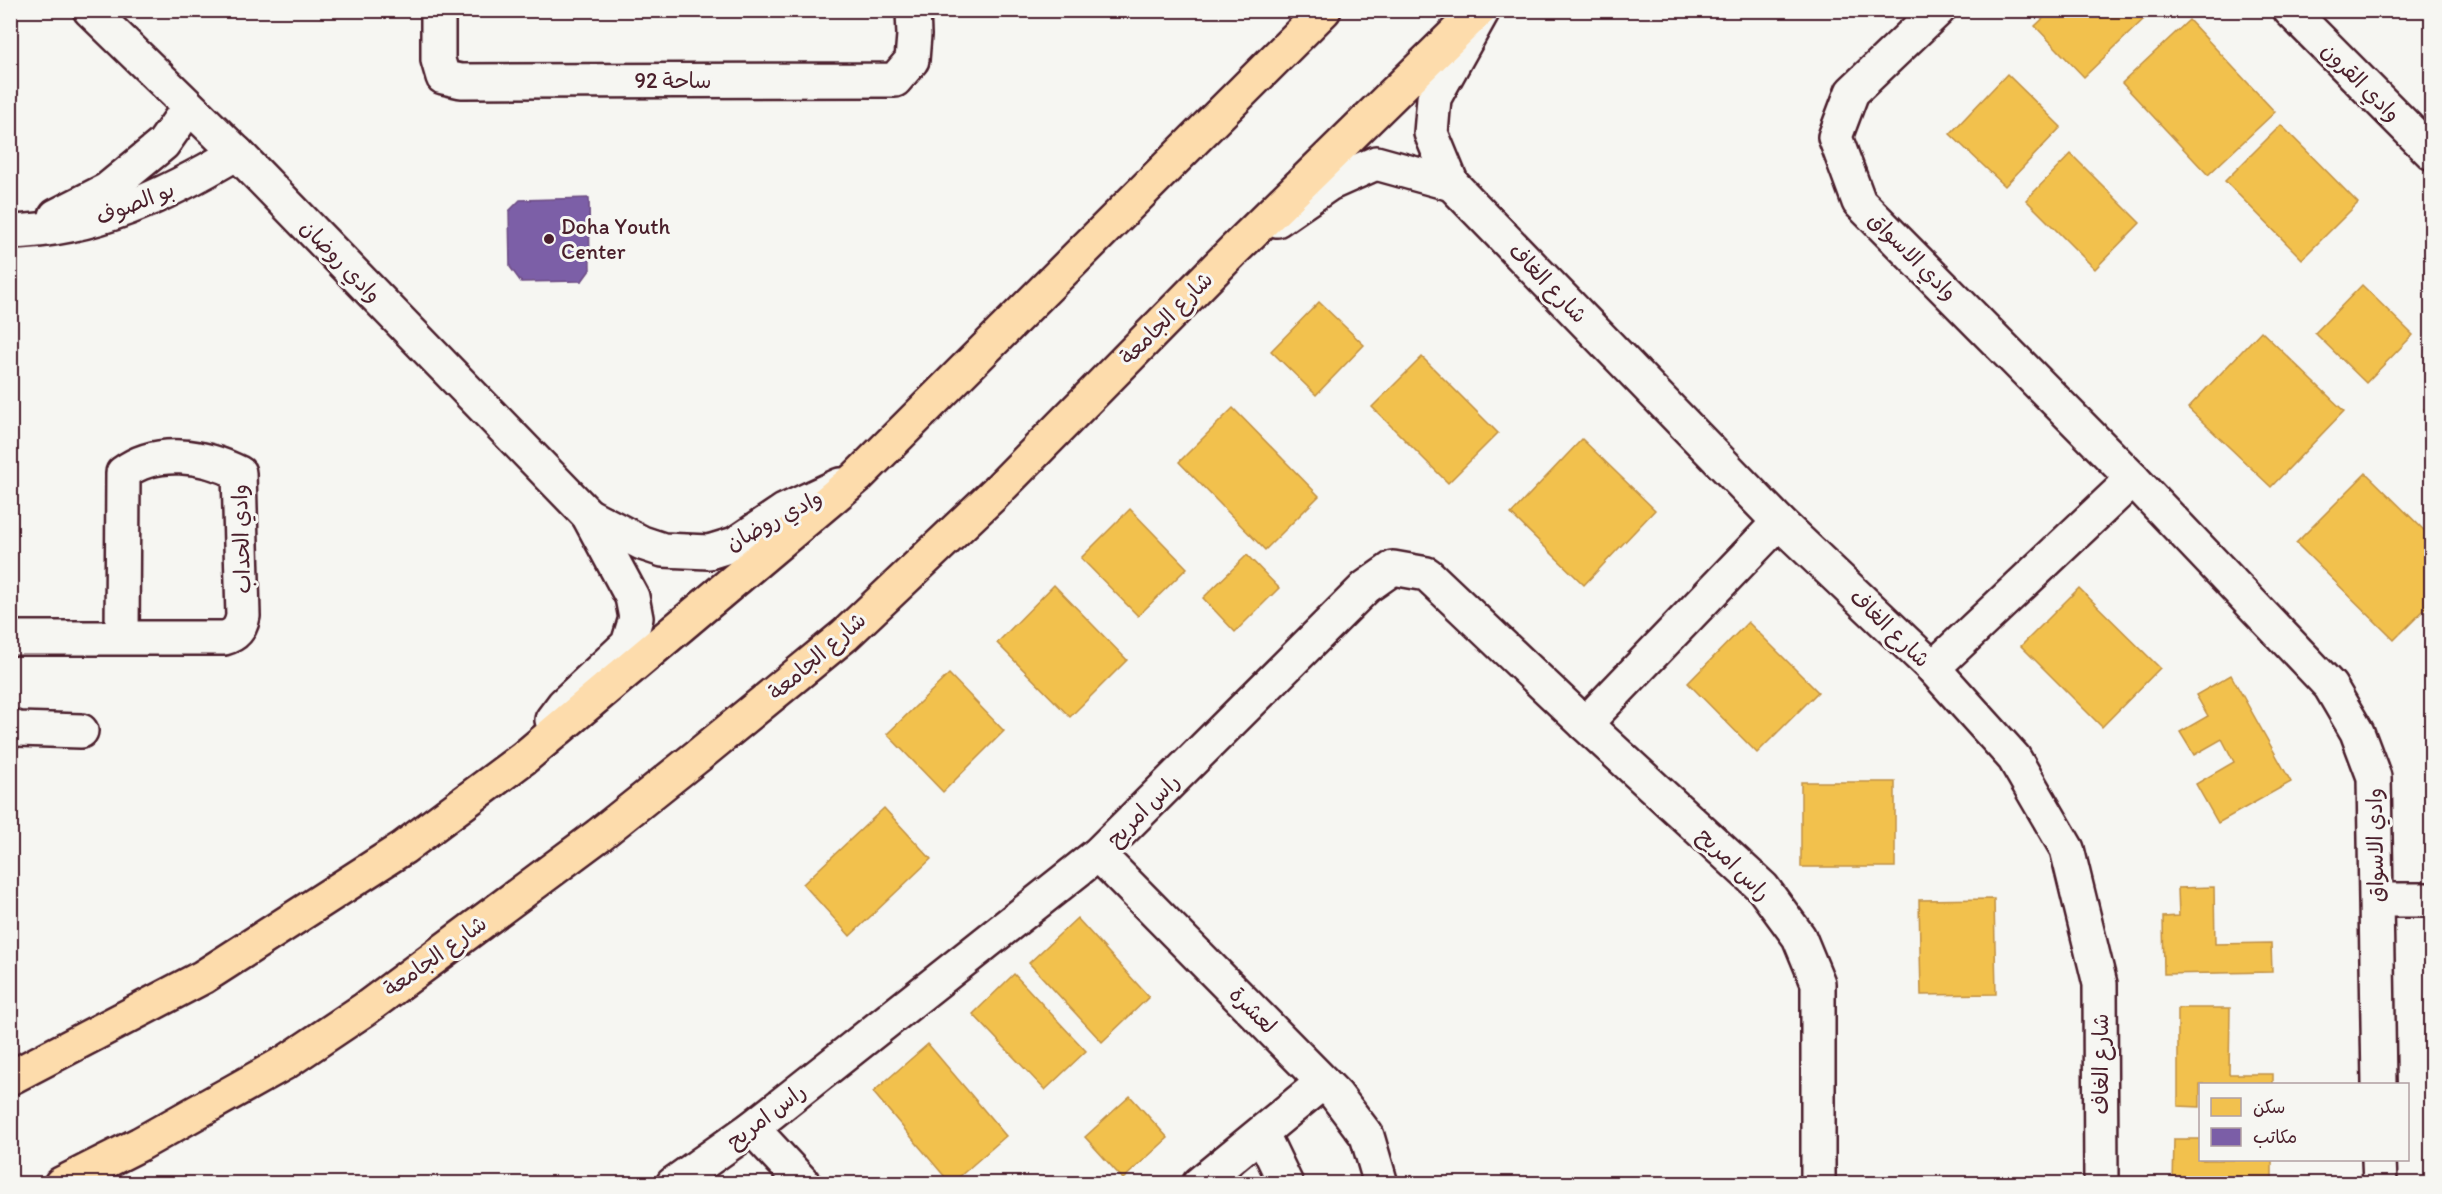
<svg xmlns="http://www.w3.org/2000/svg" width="2442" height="1194" font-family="Itim,'Playpen Sans Arabic',sans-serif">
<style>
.homes{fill:#f2c14e;stroke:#c09044;stroke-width:1.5}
.offices{fill:#7b5ea7;stroke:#6c4b82;stroke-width:1.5}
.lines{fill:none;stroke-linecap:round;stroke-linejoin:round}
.minor-casing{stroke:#4a1f2b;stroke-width:38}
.major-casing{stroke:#4a1f2b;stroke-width:38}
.minor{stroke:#f6f6f2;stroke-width:33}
.major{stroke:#fddcac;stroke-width:33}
.poi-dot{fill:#4a1f2b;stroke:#f6f6f2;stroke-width:2}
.labels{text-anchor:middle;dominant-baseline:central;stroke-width:6;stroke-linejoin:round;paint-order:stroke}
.street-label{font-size:22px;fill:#4a1f2b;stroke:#f6f6f2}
.poi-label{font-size:22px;fill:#4a1f2b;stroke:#f6f6f2;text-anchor:start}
</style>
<rect width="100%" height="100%" fill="#f6f6f2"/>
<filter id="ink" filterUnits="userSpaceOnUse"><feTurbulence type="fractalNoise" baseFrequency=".0167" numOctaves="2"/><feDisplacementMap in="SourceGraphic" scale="12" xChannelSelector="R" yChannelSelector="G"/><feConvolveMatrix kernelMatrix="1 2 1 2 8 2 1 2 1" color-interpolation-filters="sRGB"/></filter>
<g filter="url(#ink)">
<!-- homes -->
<g class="homes">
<polygon points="2052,10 2140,10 2146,17 2084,77 2035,26"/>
<polygon points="2189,20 2275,112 2208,175 2122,83"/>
<polygon points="2007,74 2061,127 2005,186 1950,134"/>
<polygon points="2281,125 2358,203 2302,259 2225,181"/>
<polygon points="2071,154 2140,223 2095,269 2026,200"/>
<polygon points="2362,285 2413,335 2366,383 2315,333"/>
<polygon points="1319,302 1364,345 1316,395 1271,351"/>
<polygon points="2261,331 2344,411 2271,487 2188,408"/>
<polygon points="1422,357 1498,433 1448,483 1372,407"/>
<polygon points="2432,401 2432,416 2424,409"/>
<polygon points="1233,408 1319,496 1265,550 1179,462"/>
<polygon points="1582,439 1655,510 1584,585 1511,514"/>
<polygon points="2366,473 2432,538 2432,602 2394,640 2296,543"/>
<polygon points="1130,509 1187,568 1138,616 1081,558"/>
<polygon points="1247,555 1279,588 1235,632 1203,598"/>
<polygon points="1054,585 1127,660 1070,717 997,643"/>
<polygon points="2079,588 2160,668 2102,727 2021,646"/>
<polygon points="1748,622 1818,692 1757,753 1688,683"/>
<polygon points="949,674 1004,731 943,792 887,734"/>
<polygon points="2231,675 2291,782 2218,823 2196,784 2234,762 2222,739 2194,755 2180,732 2208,716 2196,695"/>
<rect x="1801" y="782" width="94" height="85"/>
<polygon points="884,808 931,859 850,936 803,884"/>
<polygon points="2214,887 2215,944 2271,943 2272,972 2164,974 2163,917 2179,916 2178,888"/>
<polygon points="1994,899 1996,994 1921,995 1919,900"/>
<polygon points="1077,918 1149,997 1102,1042 1029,963"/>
<polygon points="1014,974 1086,1051 1045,1090 973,1014"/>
<polygon points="2178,1008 2230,1008 2229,1074 2273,1074 2273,1084 2200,1084 2200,1107 2178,1106"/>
<polygon points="928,1044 1006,1136 951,1184 873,1092"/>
<polygon points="1130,1096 1168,1138 1123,1179 1085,1137"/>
<polygon points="2174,1139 2200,1139 2200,1160 2272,1160 2272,1184 2173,1184"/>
</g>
<!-- offices -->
<polygon class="offices" points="589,198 590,270 582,281 521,282 510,267 509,211 520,200"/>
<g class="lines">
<defs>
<g id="minor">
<polyline points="90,10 237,153 588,515 632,597 636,618 628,644 564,704 552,720"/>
<polyline points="438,10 438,60 443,77 461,81 895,80 912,60 914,35 913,10"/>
<polyline points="1938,10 1852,92 1835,137 1859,202 2133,479 2330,686 2357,732 2374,777 2379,1084"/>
<polyline points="2290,10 2432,153"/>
<polyline points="1482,12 1434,98 1431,133 1452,184 1779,522 1933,668 2014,758 2067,849 2100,984 2101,1184"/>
<polyline points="56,216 107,190 163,144 189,107"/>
<polyline points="1277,220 1329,184 1376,163 1452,184"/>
<path d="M10,232c85,-2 156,-37 227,-79"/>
<polyline points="588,515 642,543 663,550 709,552 735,544 784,511 840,485"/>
<path d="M10,638h214c12,-3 17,-10 19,-22l-4,-143c-35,-18 -83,-25 -116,0l-1,165"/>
<polyline points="1933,668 2133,479"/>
<polyline points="1585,724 1779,522"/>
<polyline points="10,726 18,729 81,731"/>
<polyline points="1098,854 1336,1095 1367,1136 1381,1184"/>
<polyline points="2377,900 2432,900"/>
<polyline points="752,1128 804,1184"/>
<polyline points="1262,1134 1286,1184"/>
<polyline points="2379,1160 2380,1184"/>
<polyline points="673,1184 752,1128 1098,854 1366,587 1393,568 1427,574 1585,724 1763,888 1799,937 1818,983 1818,1184"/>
<polyline points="1199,1184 1323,1082"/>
</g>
<g id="major">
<polyline points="10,1078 203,977 403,848 525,757 857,477 1324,10"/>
<polyline points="61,1184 140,1144 286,1062 365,1009 599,835 699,755 845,635 994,494 1234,250 1479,10"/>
</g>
</defs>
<!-- minor casing -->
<use href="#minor" class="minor-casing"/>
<!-- major casing -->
<use href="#major" class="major-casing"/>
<!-- minor -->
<use href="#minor" class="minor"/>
<!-- major -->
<use href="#major" class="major"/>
</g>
</g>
<!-- markers -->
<circle class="poi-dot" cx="549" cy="239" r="6"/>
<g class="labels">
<!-- street labels -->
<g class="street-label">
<text x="673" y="80">ساحة 92</text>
<text transform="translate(2361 82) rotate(45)">وادي القرون</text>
<text transform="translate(135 203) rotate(-21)">بو الصوف</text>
<text transform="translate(1913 256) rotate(45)">وادي الاسواق</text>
<text transform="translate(341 261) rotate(46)">وادي روضان</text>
<text transform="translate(1548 283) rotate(46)">شارع الغاف</text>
<text transform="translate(1166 318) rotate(-45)">شارع الجامعة</text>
<text transform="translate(774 520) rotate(-28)">وادي روضان</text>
<text transform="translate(241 539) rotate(-92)">وادي الحداب</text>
<text transform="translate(1890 628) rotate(44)">شارع الغاف</text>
<text transform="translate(817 656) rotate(-41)">شارع الجامعة</text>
<text transform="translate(1143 810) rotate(-45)">راس امريح</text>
<text transform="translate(2375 845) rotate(-91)">وادي الاسواق</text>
<text transform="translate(1734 864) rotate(45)">راس امريح</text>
<text transform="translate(435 956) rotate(-36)">شارع الجامعة</text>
<text transform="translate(1253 1010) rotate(45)">لعشرة</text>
<text transform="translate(2100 1064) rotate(-90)">شارع الغاف</text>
<text transform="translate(766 1116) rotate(-37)">راس امريح</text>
</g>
<!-- poi labels -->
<g class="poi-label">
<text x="561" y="226">Doha Youth<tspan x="561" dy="25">Center</tspan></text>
</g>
</g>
<!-- margin -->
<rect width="2442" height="1194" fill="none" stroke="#f6f6f2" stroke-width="36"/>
<rect x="18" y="18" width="2406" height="1158" fill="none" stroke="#4a1f2b" stroke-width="2" filter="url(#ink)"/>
<!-- legend -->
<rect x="2199" y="1083" width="210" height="78" fill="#f6f6f2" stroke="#b1a0a2" stroke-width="1.5"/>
<rect x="2211" y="1098" width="30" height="18" fill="#f2c14e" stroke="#b1a0a2" stroke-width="1.5"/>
<text x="2253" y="1113" font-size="18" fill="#4a1f2b">سكن</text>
<rect x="2211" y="1128" width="30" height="18" fill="#7b5ea7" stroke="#b1a0a2" stroke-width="1.5"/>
<text x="2253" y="1143" font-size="18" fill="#4a1f2b">مكاتب</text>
</svg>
